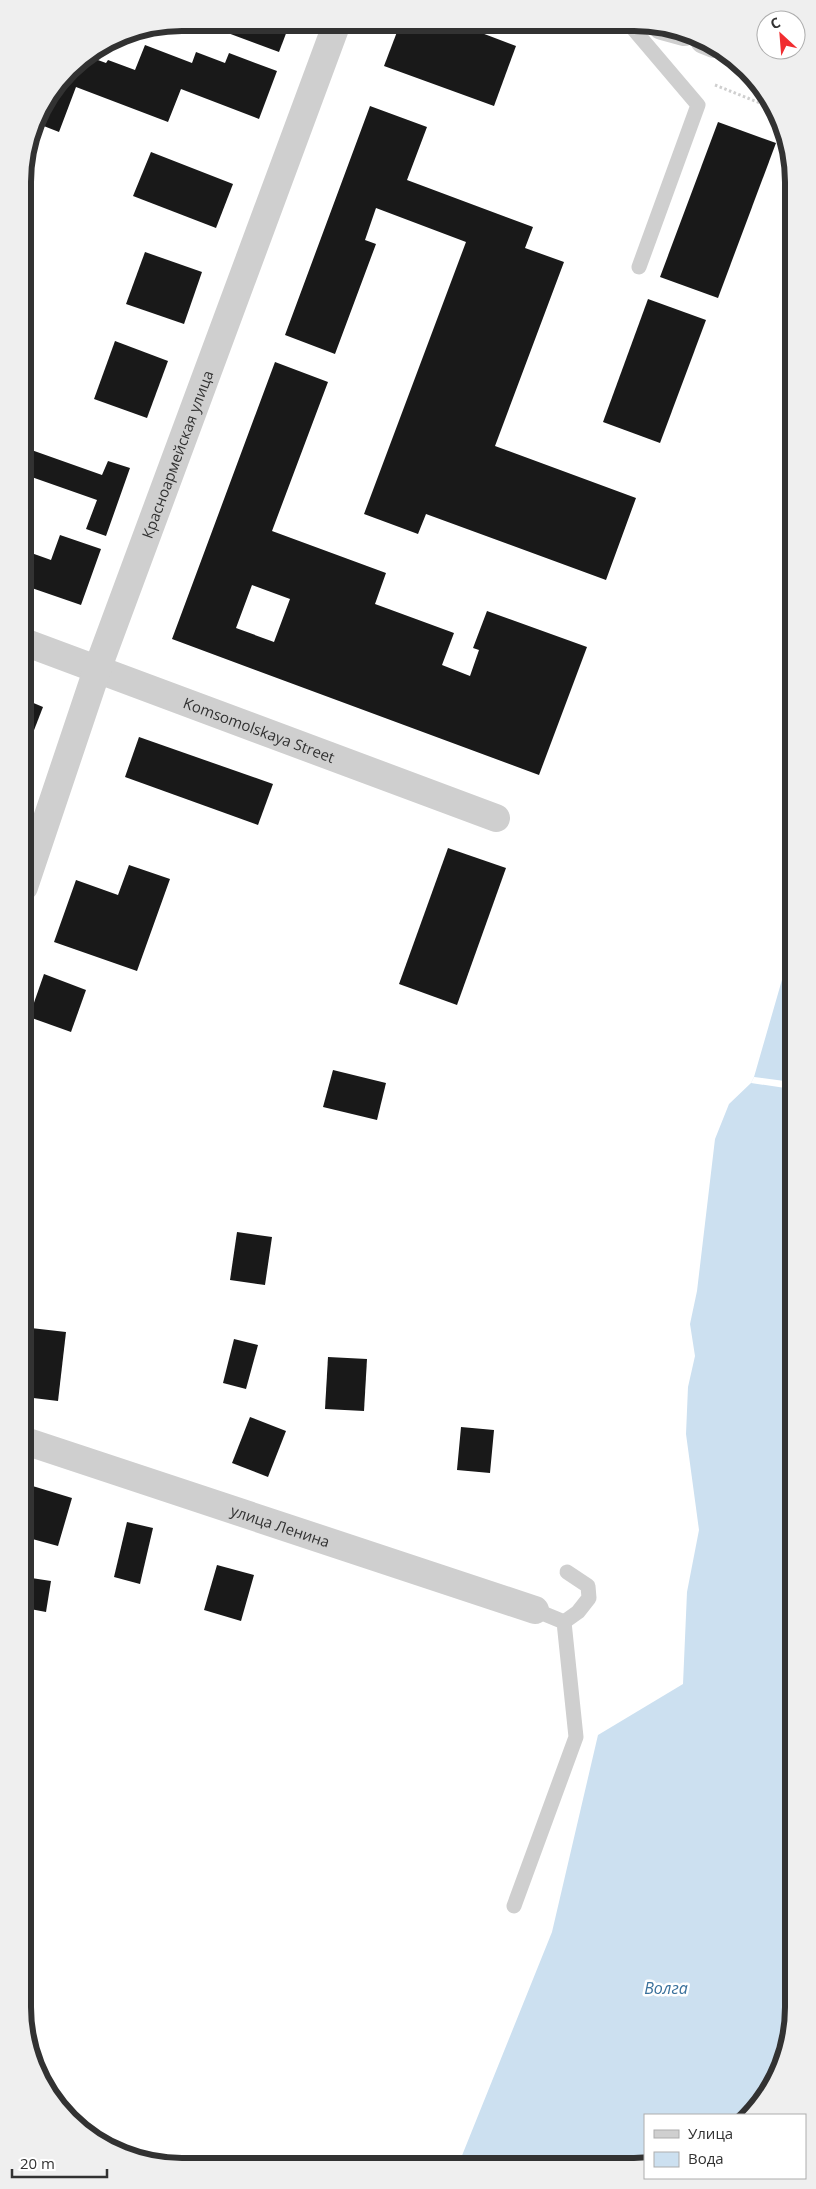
<svg xmlns="http://www.w3.org/2000/svg" width="816" height="2189" font-family="'Open Sans',sans-serif">
<style>
.water{fill:#cce0f0}
.pier{fill:#fff}
.building{fill:#191919;fill-rule:evenodd}
.lines{fill:none;stroke-linecap:round;stroke-linejoin:round}
.path{stroke:#cfcfcf;stroke-width:3;stroke-dasharray:2.5 2.5;stroke-linecap:butt}
.lane{stroke:#cfcfcf;stroke-width:15}
.street{stroke:#cfcfcf;stroke-width:28}
.labels{text-anchor:middle;dominant-baseline:central;stroke-width:5;stroke-linejoin:round;paint-order:stroke}
.street-label{font-size:15px;fill:#323232;stroke:#fff}
.water-label{font-size:16px;font-style:italic;fill:#39709b;stroke:#fff}
.rim{fill:none;stroke:#323232;stroke-width:6}
</style>
<rect width="100%" height="100%" fill="#fff"/>
<!-- water -->
<polygon class="water" points="792,945 793,2017 781,2068 750,2115 645,2115 645,2163 459,2163 552,1932 598,1735 683,1684 687,1592 699,1530 686,1434 688,1387 695,1356 690,1324 697,1291 715,1139 729,1104 751,1083 754,1077"/>
<!-- pier -->
<polygon class="pier" points="754,1077 792,1082 792,1089 751,1083"/>
<!-- building -->
<g class="building">
<polygon points="201,23 290,23 279,52"/>
<polygon points="400,24 458,24 516,46 494,106 384,66"/>
<polygon points="145,45 192,63 196,52 225,63 229,53 277,71 259,119 181,89 168,122 76,87 59,132 36,123 39,111 77,62 87,56 106,63 108,60 135,70"/>
<polygon points="370,106 427,127 407,180 533,227 525,248 564,262 495,446 636,498 606,580 426,514 418,534 364,514 466,242 376,208 365,240 376,244 335,354 285,335"/>
<polygon points="718,122 776,143 718,298 660,277"/>
<polygon points="151,152 233,184 216,228 133,196"/>
<polygon points="145,252 202,272 184,324 126,304"/>
<polygon points="648,299 706,320 660,443 603,422"/>
<polygon points="115,341 168,361 147,418 94,399"/>
<path d="M275,362l53,20 -56,149 114,42 -11,31 79,29 -12,32 28,11 9,-26 -6,-2 14,-37 100,36 -48,128 -367,-136zM252,585l38,14 -16,43 -38,-14z"/>
<polygon points="23,447 102,475 108,461 130,468 106,536 86,529 97,500 23,474"/>
<polygon points="60,535 101,549 81,605 23,585 23,550 51,560"/>
<polygon points="24,699 43,707 24,756"/>
<polygon points="139,737 273,784 258,825 125,777"/>
<polygon points="448,848 506,868 457,1005 399,984"/>
<polygon points="129,865 170,879 137,971 54,942 76,880 118,895"/>
<polygon points="44,974 86,990 71,1032 29,1017"/>
<polygon points="333,1070 386,1083 377,1120 323,1107"/>
<polygon points="237,1232 272,1237 265,1285 230,1280"/>
<polygon points="31,1328 66,1332 58,1401 25,1397"/>
<polygon points="234,1339 258,1345 246,1389 223,1383"/>
<polygon points="328,1357 367,1359 364,1411 325,1409"/>
<polygon points="250,1417 286,1431 268,1477 232,1463"/>
<polygon points="461,1427 494,1430 490,1473 457,1470"/>
<polygon points="26,1484 72,1498 58,1546 25,1537"/>
<polygon points="127,1522 153,1528 140,1584 114,1577"/>
<polygon points="217,1565 254,1575 241,1621 204,1610"/>
<polygon points="25,1577 51,1581 46,1612 25,1608"/>
</g>
<g class="lines">
<!-- path -->
<polyline class="path" points="715,85 775,109"/>
<!-- lane -->
<g class="lane">
<polyline points="630,25 698,105 639,267"/>
<polyline points="564,1622 578,1612 589,1598 588,1586 567,1572"/>
<polyline points="514,1906 576,1737 564,1622 535,1610"/>
</g>
<!-- street -->
<g class="street">
<polyline points="662,26 684,32"/>
<polyline points="704,40 714,44"/>
<path id="s1" d="M24,642l472,176"/>
<path id="s2" d="M24,887l73,-217 240,-647"/>
<path id="s3" d="M25,1441l510,169"/>
</g>
</g>
<g class="labels">
<!-- street labels -->
<g class="street-label">
<text stroke="none"><textPath href="#s2" startOffset="459">Красноармейская улица</textPath></text>
<text stroke="none"><textPath href="#s1" startOffset="251">Komsomolskaya Street</textPath></text>
<text stroke="none"><textPath href="#s3" startOffset="269">улица Ленина</textPath></text>
</g>
<!-- water labels -->
<g class="water-label">
<text x="666" y="1988">Волга</text>
</g>
</g>
<!-- crop -->
<path d="M0 0H816V2189H0ZM182 31H634A151 151 0 0 1 785 182V2007A151 151 0 0 1 634 2158H182A151 151 0 0 1 31 2007V182A151 151 0 0 1 182 31Z" fill="#efefef" fill-rule="evenodd"/>
<path class="rim" d="M182 31H634A151 151 0 0 1 785 182V2007A151 151 0 0 1 634 2158H182A151 151 0 0 1 31 2007V182A151 151 0 0 1 182 31Z"/>
<!-- legend -->
<rect x="644" y="2114" width="162" height="65" fill="#ffffff" stroke="#adadad"/>
<rect x="654" y="2130" width="25" height="8" fill="#cfcfcf" stroke="#adadad"/>
<text x="688" y="2139" font-size="15" fill="#323232">Улица</text>
<rect x="654" y="2152" width="25" height="15" fill="#cce0f0" stroke="#adadad"/>
<text x="688" y="2164" font-size="15" fill="#323232">Вода</text>
<!-- north arrow -->
<g transform="translate(781 35) rotate(334)"><circle r="24" fill="#ffffff" stroke="#adadad"/>
<path d="M0-4L9 19L0 12L-9 19Z" fill="#f12d30"/>
<text y="-8" font-size="14" font-weight="bold" text-anchor="middle" fill="#323232">С</text>
</g>
<!-- scale -->
<path d="M12 2169v8h95v-8" fill="none" stroke="#323232" stroke-width="2.5"/>
<text x="20" y="2169" font-size="15" fill="#323232" stroke="#ffffff" stroke-width="4" paint-order="stroke">20 m</text>
</svg>
